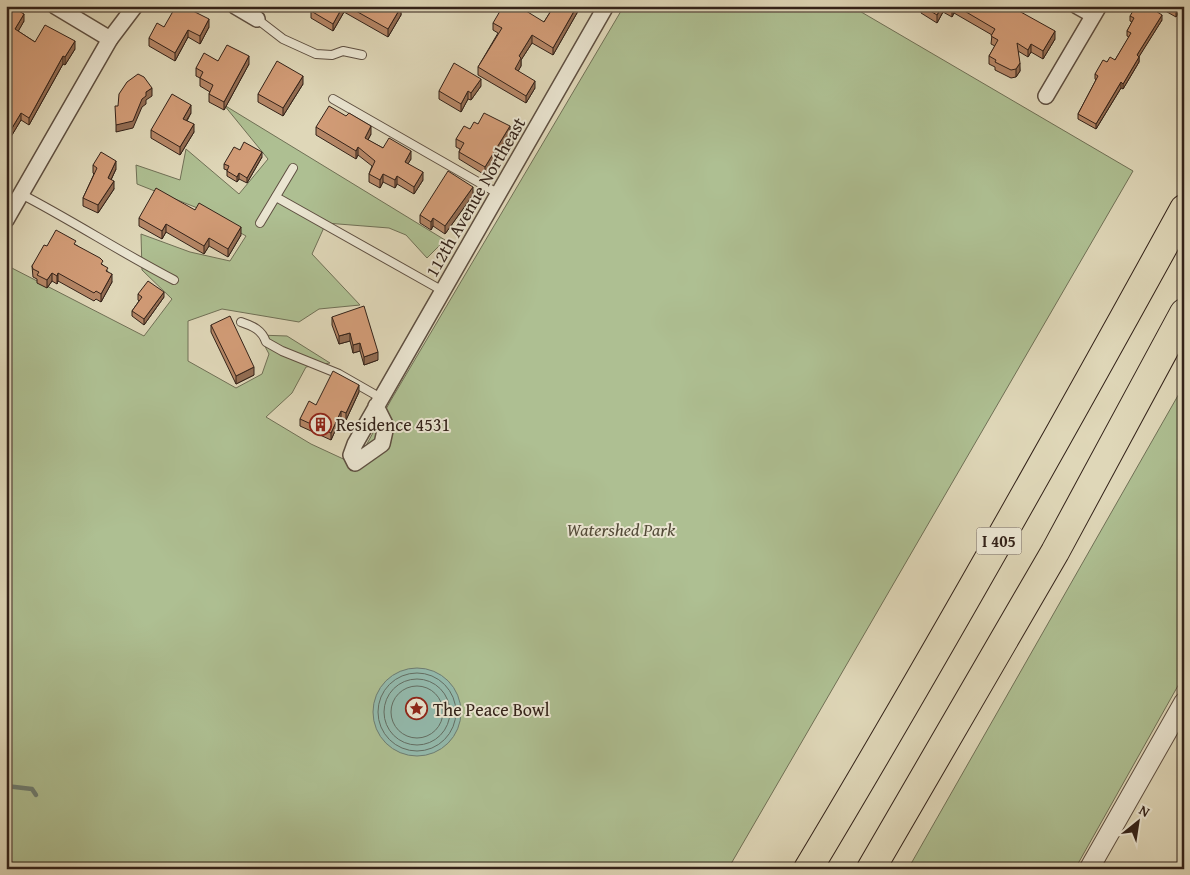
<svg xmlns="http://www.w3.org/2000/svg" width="1190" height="875" font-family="'Gentium Book Plus',serif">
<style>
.green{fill:#aebf92;stroke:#707056}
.water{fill:#93baad;stroke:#6d7d72}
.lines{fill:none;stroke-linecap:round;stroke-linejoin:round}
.shore{stroke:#636e63;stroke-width:1}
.stream{stroke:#6d7d72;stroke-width:4.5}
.service-casing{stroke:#5e4f41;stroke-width:10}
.minor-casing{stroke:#5e4f41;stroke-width:18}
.tertiary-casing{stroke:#5e4f41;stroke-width:21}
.motorway-casing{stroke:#332219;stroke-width:30}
.service{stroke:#eae5d1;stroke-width:8}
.minor{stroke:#eae5d1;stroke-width:15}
.tertiary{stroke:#eae5d1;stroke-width:19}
.motorway{stroke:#dfd7b8;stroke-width:28}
.wall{fill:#b58666;stroke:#332219}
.shaded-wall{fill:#936d53;stroke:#332219}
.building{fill:#d29c77;stroke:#332219}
.labels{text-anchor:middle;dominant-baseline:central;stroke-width:4;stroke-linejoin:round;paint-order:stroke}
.shield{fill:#eae5d1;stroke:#6a5c50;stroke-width:1}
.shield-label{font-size:16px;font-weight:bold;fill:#332219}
.street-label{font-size:18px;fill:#332219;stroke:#eae5d1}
.poi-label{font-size:18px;fill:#332219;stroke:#eae5d1;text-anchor:start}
.park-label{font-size:18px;font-style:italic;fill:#524937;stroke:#eae5d1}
</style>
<rect width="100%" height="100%" fill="#dfd7b8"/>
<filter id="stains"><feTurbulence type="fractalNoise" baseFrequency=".004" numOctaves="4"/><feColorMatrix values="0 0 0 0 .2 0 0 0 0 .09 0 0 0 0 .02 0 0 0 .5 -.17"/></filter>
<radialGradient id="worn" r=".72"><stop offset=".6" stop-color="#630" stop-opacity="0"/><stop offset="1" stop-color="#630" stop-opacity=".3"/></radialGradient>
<!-- green -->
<g class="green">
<polygon points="624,6 851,6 1133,171 728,869 6,869 6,265 144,336 172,299 142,270 141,234 190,252 230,261 246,236 195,207 137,184 136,165 180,180 186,149 239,194 268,159 224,105 445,240 427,258 406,235 389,228 326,223 312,254 360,305 319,309 299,322 222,309 188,321 188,361 236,388 262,374 269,354 259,335 287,336 330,363 306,367 292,393 266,417 311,444 352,463 357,462 391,400"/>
<polygon points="1184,385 1184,675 1075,869 908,869"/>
</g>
<!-- water -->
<circle class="water" cx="417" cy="712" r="44"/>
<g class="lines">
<!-- shore -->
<g class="shore">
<circle cx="417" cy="712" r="39"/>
<circle cx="417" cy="712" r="33"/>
<circle cx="417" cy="712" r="26"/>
</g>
<!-- stream -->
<polyline class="stream" points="6,786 32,789 36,795"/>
<defs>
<g id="service">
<polyline points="257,19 283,39 316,54 332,55 343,51 362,55"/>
<polyline points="333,99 499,194"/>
<path d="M21,194c52,27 101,59 153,86"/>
<polyline points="276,197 443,291"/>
<polyline points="260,223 293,168"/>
<path d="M241,322c12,4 21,8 25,20l16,9 57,23 42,24"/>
</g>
<g id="minor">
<polyline points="55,6 110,39"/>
<polyline points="235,6 257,19"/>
<polyline points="1077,6 1093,15"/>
<polyline points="1046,96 1099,6"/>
<polyline points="6,220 110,39 135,6"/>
<polyline points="376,406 386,426 382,444 355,463 351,455 355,444 606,6"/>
</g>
<polyline id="tertiary" points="1089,869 1184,702"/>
<g id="motorway">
<path d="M808,869c130,-217 254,-438 376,-660"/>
<polyline points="871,869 1055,552 1184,313"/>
</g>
</defs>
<!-- service casing -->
<use href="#service" class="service-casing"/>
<!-- minor casing -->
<use href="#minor" class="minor-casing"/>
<!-- tertiary casing -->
<use href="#tertiary" class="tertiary-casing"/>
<!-- motorway casing -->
<use href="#motorway" class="motorway-casing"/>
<!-- service -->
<use href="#service" class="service"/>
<!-- minor -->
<use href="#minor" class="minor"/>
<!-- tertiary -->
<use href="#tertiary" class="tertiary"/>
<!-- motorway -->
<use href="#motorway" class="motorway"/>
</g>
<!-- wall -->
<g class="wall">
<polygon points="6,6 24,21 18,31 35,42 75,49 65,65 63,64 29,125 21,120 7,143 8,151 6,156"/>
<polygon points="314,6 400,6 401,15 388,37 344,12 333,31 311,18 311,11"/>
<polygon points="554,6 581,6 553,55 532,43 521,60 521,66 518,71 535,88 526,103 478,75 478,67 498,33 493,30 493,23 544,22"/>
<polygon points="921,6 1010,6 1055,39 1043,59 1031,52 1028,57 1018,51 1020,71 1016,77 1011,78 995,70 995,67 989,64 989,56 995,46 991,44 992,35 954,13 952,17 943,12 937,23 921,13"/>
<polygon points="1160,6 1182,6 1176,17 1160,8"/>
<polygon points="1130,16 1162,20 1139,56 1139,62 1123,89 1121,88 1096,129 1078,119 1078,114 1096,80 1095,79 1095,74 1107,62 1115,60 1129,37 1127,36 1127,31 1132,22 1130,21"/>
<polygon points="164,27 209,27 200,44 188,37 175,61 149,46 149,38"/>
<polygon points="218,61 249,64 224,110 209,102 209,94 210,92 200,86 200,78 196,76 196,68"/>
<polygon points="303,84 283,116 258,102 258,94"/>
<polygon points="481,86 471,100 468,99 461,112 439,99 439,91"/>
<polygon points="191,113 187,121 194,132 180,155 151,138 151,130"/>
<polygon points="478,124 510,133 485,175 459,159 459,152 460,149 456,147 456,139"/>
<polygon points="316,127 371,134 368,140 383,148 411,159 408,163 423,180 414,194 397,184 395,188 383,182 380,188 369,182 369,174 372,166 358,155 356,159 316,135"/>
<polygon points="240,150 262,157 247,183 239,179 237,182 227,176 227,170 224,169 224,164"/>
<polygon points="93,165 116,169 111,180 114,189 98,213 83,206 83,198 94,174 93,173"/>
<polygon points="473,195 445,234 433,226 431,230 420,223 420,215"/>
<polygon points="195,210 241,235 228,257 209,246 204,254 166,232 162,239 139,226 139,218"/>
<polygon points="76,245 103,265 108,272 112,282 101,302 96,299 94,301 58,281 57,284 52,281 47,288 37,283 37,279 33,277 32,266 47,246"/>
<polygon points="138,294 164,297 144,325 132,316 132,311 139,301 138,300"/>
<polygon points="332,317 378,360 364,365 360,351 353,353 350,341 339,344 332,325"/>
<polygon points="211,325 254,375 236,384 211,332"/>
<polygon points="359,392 346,420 341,418 331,440 300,426 300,419 316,405"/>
</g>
<!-- shaded-wall -->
<g class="shaded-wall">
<polygon points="343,6 344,6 344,12 333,31 333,24"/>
<polygon points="577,6 581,6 553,55 553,48"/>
<polygon points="942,6 943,6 943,12 937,23 937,15"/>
<polygon points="954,6 954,13 952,17 952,9"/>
<polygon points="1177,6 1182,6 1176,17 1176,9"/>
<polygon points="401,7 401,15 388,37 388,29"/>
<polygon points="24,14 24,21 15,37 15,29"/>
<polygon points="1162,15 1162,20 1137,60 1137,55"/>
<polygon points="209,19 209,27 200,44 200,36"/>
<polygon points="188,30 188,37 175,61 175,53"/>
<polygon points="1055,31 1055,39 1043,59 1043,51"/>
<polygon points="532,35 532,43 521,60 521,66 515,77 515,69 519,56"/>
<polygon points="75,41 75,49 65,65 65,57"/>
<polygon points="1031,44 1031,52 1028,57 1028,50"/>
<polygon points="63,56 63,64 29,125 29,118"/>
<polygon points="249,56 249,64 224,110 224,102"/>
<polygon points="1139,57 1139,62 1123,89 1123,84"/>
<polygon points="1020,63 1020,71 1016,77 1016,69"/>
<polygon points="303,76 303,84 283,116 283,108"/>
<polygon points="481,79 481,86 471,100 471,93"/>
<polygon points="535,81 535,88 526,103 526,96"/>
<polygon points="1121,82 1121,88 1096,129 1096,124"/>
<polygon points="152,88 152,96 146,100 146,104 142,107 133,128 116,132 116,125 146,92"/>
<polygon points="468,91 468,99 461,112 461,104"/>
<polygon points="191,105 191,113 183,126 183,119"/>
<polygon points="21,113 21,120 6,145 6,138"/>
<polygon points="194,124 194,132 180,155 180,147"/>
<polygon points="371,126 371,134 365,145 365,138"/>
<polygon points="510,126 510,133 485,175 485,167"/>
<polygon points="8,144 8,151 6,156 6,149"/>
<polygon points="358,147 358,155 356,159 356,151"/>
<polygon points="411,151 411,159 405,169 405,162"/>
<polygon points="262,152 262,157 247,183 247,178"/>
<polygon points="116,161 116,169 108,186 108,178"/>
<polygon points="423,172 423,180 414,194 414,187"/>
<polygon points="239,173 239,179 237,182 237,177"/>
<polygon points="383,174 383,182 380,188 380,180"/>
<polygon points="397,176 397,184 395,188 395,180"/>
<polygon points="114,181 114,189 98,213 98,205"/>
<polygon points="473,187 473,195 445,234 445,226"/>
<polygon points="433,218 433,226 431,230 431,222"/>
<polygon points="166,224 166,232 162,239 162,231"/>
<polygon points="241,227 241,235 228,257 228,249"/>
<polygon points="209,238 209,246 204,254 204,246"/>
<polygon points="52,273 52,281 47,288 47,280"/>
<polygon points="58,273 58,281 57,284 57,276"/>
<polygon points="112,274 112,282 101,302 101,294"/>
<polygon points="164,292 164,297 144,325 144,319"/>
<polygon points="350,333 350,341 339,344 339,336"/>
<polygon points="360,343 360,351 353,353 353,345"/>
<polygon points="378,352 378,360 364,365 364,357"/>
<polygon points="254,367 254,375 236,384 236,376"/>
<polygon points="359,385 359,392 346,420 346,413"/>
<polygon points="341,411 341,418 331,440 331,433"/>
</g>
<!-- building -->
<g class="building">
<polygon points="6,6 10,6 24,14 15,29 35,42 45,25 75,41 65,57 63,56 29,118 21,113 6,138"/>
<polygon points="176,6 183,6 209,19 200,36 188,30 175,53 149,38 157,23 164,27"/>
<polygon points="314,6 343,6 333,24 311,11"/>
<polygon points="347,6 400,6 401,7 388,29"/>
<polygon points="503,6 518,6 544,22 554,6 577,6 553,48 532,35 519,56 521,58 515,69 535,81 526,96 478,67 502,28 493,23"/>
<polygon points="922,6 942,6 937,15"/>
<polygon points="946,6 954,6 952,9"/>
<polygon points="956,6 1010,6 1055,31 1043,51 1031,44 1028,50 1017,43 1020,63 1016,69 1011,70 995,62 996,60 989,56 998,40 991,36 995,29"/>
<polygon points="1136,6 1148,6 1162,15 1137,55 1139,57 1123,84 1121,82 1096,124 1078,114 1098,76 1095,74 1103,60 1107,62 1110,57 1115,60 1131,33 1127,31 1134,18 1130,16"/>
<polygon points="1170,6 1177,6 1176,9"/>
<polygon points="227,45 249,56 224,102 209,94 213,85 200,78 203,72 196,68 204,53 218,61"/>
<polygon points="277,61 303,76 283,108 258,94"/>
<polygon points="454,63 481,79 471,93 468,91 461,104 439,91"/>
<polygon points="138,74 144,77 152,88 146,92 146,96 142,99 133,121 116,125 115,106 118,106 119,94 127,82"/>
<polygon points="172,94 191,105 183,119 194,124 180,147 151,130"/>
<polygon points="329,106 346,116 349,113 371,126 365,138 383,148 389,138 411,151 405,162 423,172 414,187 397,176 395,180 383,174 380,180 369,174 375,161 358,147 356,151 316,127"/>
<polygon points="484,113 510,126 485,167 459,152 464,143 456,139 464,126 470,129 474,122 478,124"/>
<polygon points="244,142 262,152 247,178 239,173 237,177 227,171 229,166 224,164 234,147 240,150"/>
<polygon points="101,152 116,161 108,178 114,181 98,205 83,198 97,168 93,165"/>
<polygon points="448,171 473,187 445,226 433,218 431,222 420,215"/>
<polygon points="156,188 195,210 199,203 241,227 228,249 209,238 204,246 166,224 162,231 139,218"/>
<polygon points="56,230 76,241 74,244 100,258 103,261 101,264 108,268 106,271 112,274 101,294 96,291 94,293 58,273 57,276 52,273 47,280 37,275 39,272 33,269 32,266 44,245 47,246"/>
<polygon points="148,281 164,292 144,319 132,311 142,297 138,294"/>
<polygon points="364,306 378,352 364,357 360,343 353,345 350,333 339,336 332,317"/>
<polygon points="230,316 254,367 236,376 211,325"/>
<polygon points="333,371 359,385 346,413 341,411 331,433 300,419 309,401 316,405"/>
</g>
<!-- icons -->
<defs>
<symbol id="building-ring" viewBox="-11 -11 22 22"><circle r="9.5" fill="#eae5d1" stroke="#8f2418" stroke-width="1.5"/><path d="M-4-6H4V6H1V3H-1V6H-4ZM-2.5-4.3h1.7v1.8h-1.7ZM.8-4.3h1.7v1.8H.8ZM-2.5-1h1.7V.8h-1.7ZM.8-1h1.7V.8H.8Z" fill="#8f2418"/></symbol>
<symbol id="sight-ring" viewBox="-11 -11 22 22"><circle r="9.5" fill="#eae5d1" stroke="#8f2418" stroke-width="1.5"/><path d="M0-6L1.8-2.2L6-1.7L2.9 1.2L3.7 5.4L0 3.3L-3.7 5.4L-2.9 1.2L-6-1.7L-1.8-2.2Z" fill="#8f2418"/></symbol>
</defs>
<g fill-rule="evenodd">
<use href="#building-ring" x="308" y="412" width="25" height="25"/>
<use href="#sight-ring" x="404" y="696" width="25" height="25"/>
</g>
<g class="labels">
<!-- shield labels -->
<rect class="shield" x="976.5" y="527.5" width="45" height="27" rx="4"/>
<g class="shield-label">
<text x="999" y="541">I 405</text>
</g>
<!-- street labels -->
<g class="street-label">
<text transform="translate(475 197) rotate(-60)">112th Avenue Northeast</text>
</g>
<!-- poi labels -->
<g class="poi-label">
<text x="336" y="424">Residence 4531</text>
<text x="433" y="709">The Peace Bowl</text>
</g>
<!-- park labels -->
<g class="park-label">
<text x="621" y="529">Watershed Park</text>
</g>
</g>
<!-- margin -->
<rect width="1190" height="875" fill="none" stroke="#dfd7b8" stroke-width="25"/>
<rect x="8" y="8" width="1175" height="860" fill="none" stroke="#332219" stroke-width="2.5"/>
<rect x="12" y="12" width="1165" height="850" fill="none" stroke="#332219"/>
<!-- north arrow -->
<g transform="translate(1138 822) rotate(30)" stroke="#eae5d1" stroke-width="4" paint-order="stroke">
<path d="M0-4L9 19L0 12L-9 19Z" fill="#332219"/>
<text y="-8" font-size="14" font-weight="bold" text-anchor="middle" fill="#332219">N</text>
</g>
<rect width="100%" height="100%" filter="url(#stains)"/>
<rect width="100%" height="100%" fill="url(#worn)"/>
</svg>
